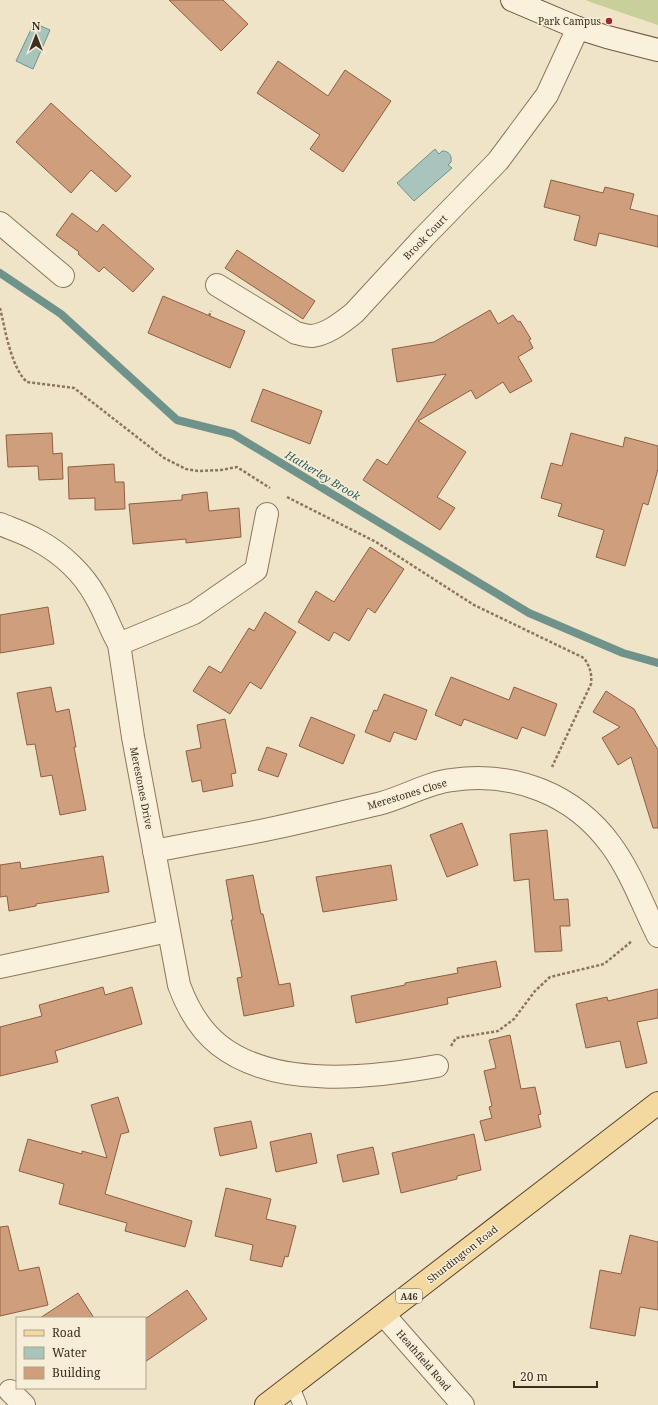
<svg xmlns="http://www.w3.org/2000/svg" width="658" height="1405" font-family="'Noto Serif',serif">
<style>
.green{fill:#c9cf9b}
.water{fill:#a9c4bc;stroke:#6f938a}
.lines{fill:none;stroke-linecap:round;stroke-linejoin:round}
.stream{stroke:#6f938a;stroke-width:8}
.building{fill:#cf9f7d;stroke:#8d5f41}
.lane-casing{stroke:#8d765c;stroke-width:15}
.street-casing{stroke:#8d765c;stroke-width:24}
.secondary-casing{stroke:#6f573f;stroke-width:24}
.primary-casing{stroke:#5b4430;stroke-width:24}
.path{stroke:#8d765c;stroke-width:2.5;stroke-dasharray:3 2;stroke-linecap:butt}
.lane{stroke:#faf1dc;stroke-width:13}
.street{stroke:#faf1dc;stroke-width:22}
.secondary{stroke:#faf1dc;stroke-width:22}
.primary{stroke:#f3d9a0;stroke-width:22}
.poi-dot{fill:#9e2a2b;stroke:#f7eed8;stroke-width:1.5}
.labels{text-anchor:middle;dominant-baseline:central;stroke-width:3;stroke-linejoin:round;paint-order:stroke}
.shield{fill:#f7eed8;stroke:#756857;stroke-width:1}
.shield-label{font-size:9px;font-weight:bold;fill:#3d2e20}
.poi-label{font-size:10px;fill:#3d2e20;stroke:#f7eed8;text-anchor:end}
.street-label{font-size:10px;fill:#3d2e20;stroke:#f7eed8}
.water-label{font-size:11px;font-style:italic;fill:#2f5d5a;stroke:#f7eed8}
</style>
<rect width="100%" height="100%" fill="#f0e4c8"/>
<!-- green -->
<polygon class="green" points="586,0 658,0 658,25 590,2"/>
<!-- water -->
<g class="water">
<polygon points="34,23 50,30 33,69 16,61"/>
<path d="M435,149l4,5 3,-3c7,0 10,4 9,11l-3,3 4,3 -38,33 -17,-18z"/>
</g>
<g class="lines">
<!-- stream -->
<polyline class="stream" points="0,273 61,314 177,420 233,434 529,613 623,653 658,663"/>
</g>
<!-- building -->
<g class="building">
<polygon points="169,0 223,0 248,24 221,51"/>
<polygon points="278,61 328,96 345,70 391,101 343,172 310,149 320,135 257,93"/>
<polygon points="51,103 131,176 116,192 91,170 71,193 16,142"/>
<polygon points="551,180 603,193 605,187 634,194 630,209 658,216 658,247 599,233 596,246 574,240 580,216 544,207"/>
<polygon points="72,213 97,232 103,224 154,269 133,292 104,267 99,272 78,254 79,252 56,235"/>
<polygon points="237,250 315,301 303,319 225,268"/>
<polygon points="163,296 245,331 230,368 148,333"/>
<polygon points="490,310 498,324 513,315 518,322 520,321 531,339 529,340 533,348 518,357 532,381 510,393 503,382 476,399 471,390 418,421 466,452 437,497 455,508 440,530 363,480 377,459 387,465 446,374 397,382 392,349 434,342"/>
<polygon points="263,389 322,411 310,444 251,421"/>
<polygon points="52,433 53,454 62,453 63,479 39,480 38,466 8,467 6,435"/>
<polygon points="571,433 623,447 625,437 658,446 658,469 648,505 643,503 625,566 596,557 604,530 558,516 562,504 541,498 551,463 562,466"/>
<polygon points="114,464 115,482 124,482 125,509 95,510 95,498 69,499 68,467"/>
<polygon points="207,492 209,511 239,508 241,537 186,543 186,539 133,544 129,504 182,500 182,495"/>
<polygon points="370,547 404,569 375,613 368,608 349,641 334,632 329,641 298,622 316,591 334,602"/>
<polygon points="48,607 54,644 0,653 0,615"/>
<polygon points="265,612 296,632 261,689 250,682 230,714 193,691 209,666 221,673 249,628 254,631"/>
<polygon points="451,677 509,700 514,687 557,704 545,736 522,727 517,739 464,719 461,726 435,715"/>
<polygon points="51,687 56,712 69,709 76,747 74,747 86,810 60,815 52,775 41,777 35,744 27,745 17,693"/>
<polygon points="606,691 634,709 658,750 658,828 653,828 631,757 618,765 602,738 620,727 593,712"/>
<polygon points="384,694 427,710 416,740 394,732 390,742 365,732 374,710 377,711"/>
<polygon points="311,717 355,735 343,764 299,746"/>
<polygon points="225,719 236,773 231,774 233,786 203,792 201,780 192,782 186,751 201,748 197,725"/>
<polygon points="267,747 287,754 278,777 258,770"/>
<polygon points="462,823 478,865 447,877 430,835"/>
<polygon points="547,830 554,900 568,899 570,926 560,926 562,951 535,952 529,879 514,881 510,834"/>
<polygon points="103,856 109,892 36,904 36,906 9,911 7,896 0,897 0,865 20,862 21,869"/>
<polygon points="391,865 397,900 323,912 316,877"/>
<polygon points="253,875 261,914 263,914 279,985 290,983 294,1006 244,1016 237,978 242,977 231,920 233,920 226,880"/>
<polygon points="496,961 501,987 447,998 448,1004 356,1023 351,996 405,985 405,983 458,973 457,968"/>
<polygon points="103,987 105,995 132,987 142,1024 55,1051 58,1062 0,1076 0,1027 42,1016 39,1005"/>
<polygon points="658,989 658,1018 637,1022 647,1063 626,1068 620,1041 586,1048 576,1004 607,997 608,1001"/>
<polygon points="510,1035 521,1089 535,1087 541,1114 538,1115 541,1127 485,1141 480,1121 492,1118 489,1107 492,1106 484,1071 496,1068 489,1040"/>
<polygon points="118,1097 129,1132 121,1134 105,1194 192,1221 185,1247 125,1231 127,1223 59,1204 64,1184 19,1171 28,1139 82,1154 82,1151 107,1158 91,1105"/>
<polygon points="251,1121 257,1148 220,1156 214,1128"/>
<polygon points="311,1133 317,1163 276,1172 270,1142"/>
<polygon points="474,1134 481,1170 457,1176 457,1179 401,1193 392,1153"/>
<polygon points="373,1147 379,1174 343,1182 337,1155"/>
<polygon points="226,1188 271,1199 266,1219 296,1226 288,1257 285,1256 282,1267 250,1260 253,1245 215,1236"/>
<polygon points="8,1226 19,1271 39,1267 48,1305 0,1316 0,1227"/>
<polygon points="630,1235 658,1242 658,1310 640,1307 635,1336 590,1328 600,1270 621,1274"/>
<polygon points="187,1290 207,1319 145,1362 145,1319"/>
<polygon points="78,1293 94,1318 40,1318"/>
</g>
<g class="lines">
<defs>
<polyline id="lane" points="292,1385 300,1405"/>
<g id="street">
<polyline points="0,223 63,276"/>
<path d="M217,285l79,48c5,1 11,3 16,3 16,-2 29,-13 42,-23l70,-76 74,-76 49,-66 31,-67"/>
<path d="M0,524c12,5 25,9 37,16 24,13 46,33 59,57 9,15 14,32 23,47l14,93 46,248c8,22 20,44 40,60 56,44 152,33 218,21"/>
<polyline points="119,644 194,613 256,570 267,514"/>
<path d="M154,851c35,-7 71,-13 106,-20 40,-8 79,-18 118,-27 25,-6 48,-21 74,-24 62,-9 122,14 159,65 20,27 32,61 47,91"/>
<polyline points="0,967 168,931"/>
<polyline points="384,1315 463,1405"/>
<polyline points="10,1391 24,1405"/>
</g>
<polyline id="secondary" points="512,0 578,28 607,37 658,50"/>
<polyline id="primary" points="266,1405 658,1103"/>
</defs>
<!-- lane casing -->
<use href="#lane" class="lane-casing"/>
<!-- street casing -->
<use href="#street" class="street-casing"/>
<!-- secondary casing -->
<use href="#secondary" class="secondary-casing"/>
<!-- primary casing -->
<use href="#primary" class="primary-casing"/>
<!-- path -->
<g class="path">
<path d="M0,308c5,20 11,60 27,74l47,6 90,70 22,11 12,2 23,-1 16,-3 33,21"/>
<polyline points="209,316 211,311"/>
<path d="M287,497l89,45 98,63 110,53c6,9 8,15 7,26l-39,83"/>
<polyline points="451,1046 456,1038 498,1031 514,1019 535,991 550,977 604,964 632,941"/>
</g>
<!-- lane -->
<use href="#lane" class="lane"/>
<!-- street -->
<use href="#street" class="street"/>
<!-- secondary -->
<use href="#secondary" class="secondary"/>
<!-- primary -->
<use href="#primary" class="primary"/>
</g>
<!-- markers -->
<circle class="poi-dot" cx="609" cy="21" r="4"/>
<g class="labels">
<!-- shield labels -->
<rect class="shield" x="396" y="1289" width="26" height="14" rx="3"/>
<g class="shield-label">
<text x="409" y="1296">A46</text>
</g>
<!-- poi labels -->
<g class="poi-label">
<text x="601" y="21">Park Campus</text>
</g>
<!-- street labels -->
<g class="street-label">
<text transform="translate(425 237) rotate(-46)">Brook Court</text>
<text transform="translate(142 788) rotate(79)">Merestones Drive</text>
<text transform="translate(407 794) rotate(-17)">Merestones Close</text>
<text transform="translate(462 1254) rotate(-38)">Shurdington Road</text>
<text transform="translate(424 1360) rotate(49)">Heathfield Road</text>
</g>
<!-- water labels -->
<g class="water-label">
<text transform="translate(323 475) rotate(31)">Hatherley Brook</text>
</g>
</g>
<!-- legend -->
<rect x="16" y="1317" width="130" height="72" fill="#f7eed8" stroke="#ada18e"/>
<rect x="24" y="1330" width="20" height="6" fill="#f3d9a0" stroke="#ada18e"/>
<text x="52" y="1337" font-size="12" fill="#3d2e20">Road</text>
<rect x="24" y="1347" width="20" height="12" fill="#a9c4bc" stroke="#ada18e"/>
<text x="52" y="1357" font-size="12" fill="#3d2e20">Water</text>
<rect x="24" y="1367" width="20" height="12" fill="#cf9f7d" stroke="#ada18e"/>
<text x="52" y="1377" font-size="12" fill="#3d2e20">Building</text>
<!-- north arrow -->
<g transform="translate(36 36)" stroke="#f7eed8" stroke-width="3" paint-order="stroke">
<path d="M0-3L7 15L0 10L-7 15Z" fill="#3d2e20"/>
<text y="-6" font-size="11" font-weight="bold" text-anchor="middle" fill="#3d2e20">N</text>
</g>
<!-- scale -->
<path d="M514 1381v6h83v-6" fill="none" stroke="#3d2e20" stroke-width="2"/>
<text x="520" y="1381" font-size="12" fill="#3d2e20" stroke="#f7eed8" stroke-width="3" paint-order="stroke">20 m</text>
</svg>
